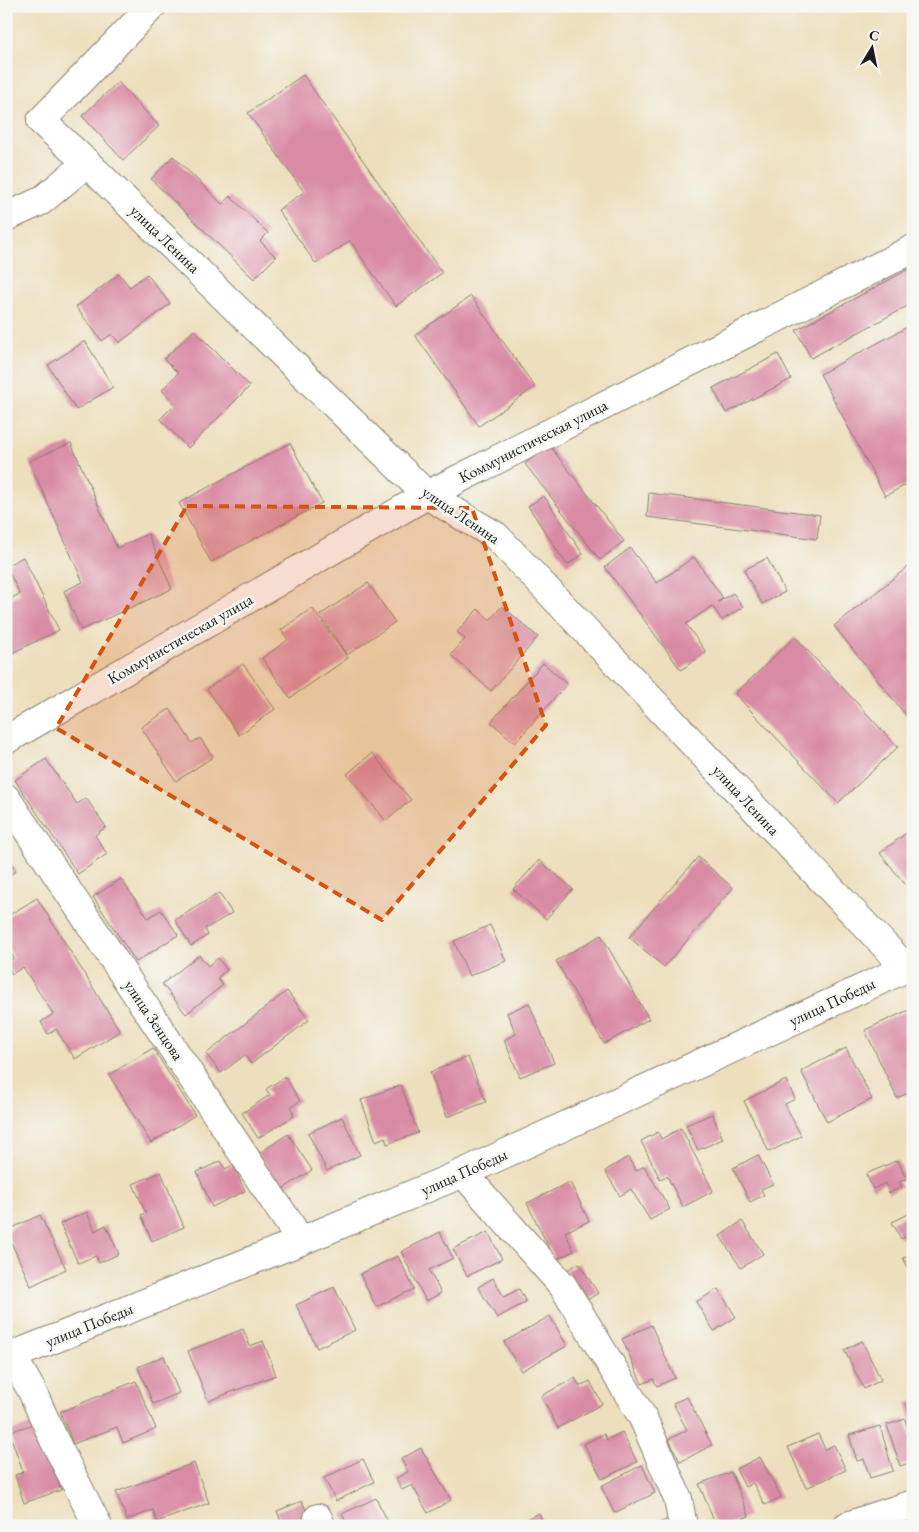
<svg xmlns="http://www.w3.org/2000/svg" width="919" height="1532" font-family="'EB Garamond',serif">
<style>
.building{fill:#d98ba5}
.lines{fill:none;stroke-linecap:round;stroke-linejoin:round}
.minor-casing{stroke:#847e6c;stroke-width:30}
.minor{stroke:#fff;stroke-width:28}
.marked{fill:#d4530e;fill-opacity:0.2;stroke:#d4530e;stroke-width:4;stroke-dasharray:10 6;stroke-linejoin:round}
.labels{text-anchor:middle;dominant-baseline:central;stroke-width:5;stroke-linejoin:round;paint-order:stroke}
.street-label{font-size:16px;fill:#1c1c1c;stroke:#f6f6f2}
</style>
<rect width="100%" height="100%" fill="#f6f6f2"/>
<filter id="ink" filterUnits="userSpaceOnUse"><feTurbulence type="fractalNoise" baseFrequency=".02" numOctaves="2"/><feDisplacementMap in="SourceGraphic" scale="10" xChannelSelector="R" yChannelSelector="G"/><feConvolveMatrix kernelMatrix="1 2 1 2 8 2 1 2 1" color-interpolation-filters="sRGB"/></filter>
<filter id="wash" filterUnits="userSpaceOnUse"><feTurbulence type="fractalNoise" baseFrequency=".0096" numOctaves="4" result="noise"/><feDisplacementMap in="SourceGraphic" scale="20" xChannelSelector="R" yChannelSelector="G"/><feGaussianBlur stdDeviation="1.12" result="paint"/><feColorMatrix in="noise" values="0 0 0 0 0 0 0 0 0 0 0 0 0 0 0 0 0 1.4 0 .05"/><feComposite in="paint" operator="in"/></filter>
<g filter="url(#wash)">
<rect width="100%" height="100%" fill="#eddfbd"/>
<g id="blocks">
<!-- building -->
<g class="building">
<polygon points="303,75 442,273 396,306 350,241 316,264 278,210 304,192 248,113"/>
<polygon points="118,82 159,126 123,160 82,116"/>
<polygon points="173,156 222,204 230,196 268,233 260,241 276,257 254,279 151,179"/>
<polygon points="913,267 913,303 811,358 796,330"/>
<polygon points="119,274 130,287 147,274 170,304 119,343 112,334 102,341 76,307"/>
<polygon points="471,296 535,387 479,426 415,335"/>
<polygon points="913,324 913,481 885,496 820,374"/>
<polygon points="194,330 250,386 188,448 160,419 175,404 162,390 178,373 164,359"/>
<polygon points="85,341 113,387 76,410 48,365"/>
<polygon points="778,354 791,379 726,413 713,388"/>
<polygon points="71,443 117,548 148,534 172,589 81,630 64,591 83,582 29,461"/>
<polygon points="290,443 322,503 211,562 179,503"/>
<polygon points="549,445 624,541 600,560 525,464"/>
<polygon points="649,493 820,515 817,539 647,517"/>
<polygon points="544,496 583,554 567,565 528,506"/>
<polygon points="630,548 657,583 694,557 723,598 718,602 733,593 743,607 722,620 712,606 686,624 706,652 681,670 605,567"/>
<polygon points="23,557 59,630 6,656 6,601 20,594 6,566"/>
<polygon points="767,558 785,592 762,604 744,570"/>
<polygon points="909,566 913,570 913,724 834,626"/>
<polygon points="368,583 395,622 347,655 320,615"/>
<polygon points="502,606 538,637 491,691 451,655 465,639 457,632 478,609 490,620"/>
<polygon points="312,608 348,658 290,698 262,658 288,640 281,630"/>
<polygon points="795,637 898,747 838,803 735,694"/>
<polygon points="543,663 567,684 515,743 491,722"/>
<polygon points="243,664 275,709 239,735 207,689"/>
<polygon points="170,709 192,743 200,738 213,757 176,781 141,727"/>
<polygon points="372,753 411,800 386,821 347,774"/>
<polygon points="46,759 77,804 86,798 106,827 95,835 107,854 78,874 15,780"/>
<polygon points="909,831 913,836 913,894 880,853"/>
<polygon points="6,854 16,871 6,877"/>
<polygon points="698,857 733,888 664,967 629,937"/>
<polygon points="539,860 573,889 546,919 513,889"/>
<polygon points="121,879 148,918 161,910 178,935 136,962 93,897"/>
<polygon points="219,893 232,913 205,929 208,935 191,946 175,920"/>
<polygon points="37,898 120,1031 75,1059 56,1029 48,1034 41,1022 53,1014 23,967 12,974 6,964 6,963 14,958 6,945 6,917"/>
<polygon points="490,925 506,961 469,976 454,941"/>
<polygon points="601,935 649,1019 604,1044 556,961"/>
<polygon points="199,955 208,966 218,958 227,970 217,978 223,985 186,1014 162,984"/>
<polygon points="287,991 309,1020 251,1064 245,1055 221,1073 206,1054"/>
<polygon points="529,1003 554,1063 520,1077 504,1040 516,1034 507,1013"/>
<polygon points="913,1008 913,1091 897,1098 865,1030"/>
<polygon points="153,1048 195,1115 151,1143 109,1075"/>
<polygon points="846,1048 872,1099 827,1122 801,1071"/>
<polygon points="468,1057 486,1102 447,1117 430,1072"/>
<polygon points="285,1077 300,1101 291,1107 294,1116 258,1138 242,1113 270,1095 266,1089"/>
<polygon points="786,1080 795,1099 785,1104 801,1136 769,1152 744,1101"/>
<polygon points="401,1085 418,1133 387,1144 385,1137 376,1141 361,1100"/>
<polygon points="712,1114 723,1139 698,1150 686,1125"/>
<polygon points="342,1117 360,1155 327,1171 308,1133"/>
<polygon points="681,1128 713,1191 683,1207 667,1176 660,1179 641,1141 658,1132 661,1139"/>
<polygon points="288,1134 312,1170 283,1189 258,1154"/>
<polygon points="758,1155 773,1184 761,1189 764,1195 750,1202 733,1168"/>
<polygon points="628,1157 636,1171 644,1166 670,1209 650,1220 631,1189 620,1196 605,1171"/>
<polygon points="898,1160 906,1179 899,1182 902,1187 889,1193 885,1183 873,1189 866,1174"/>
<polygon points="221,1161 225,1169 233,1165 245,1191 212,1207 197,1172"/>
<polygon points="161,1172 184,1227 152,1241 141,1215 146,1213 133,1184"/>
<polygon points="570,1182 589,1221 565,1232 574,1251 555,1260 527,1203"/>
<polygon points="87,1212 95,1231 106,1225 119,1254 99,1263 96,1256 78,1263 60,1224"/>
<polygon points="913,1212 913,1241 910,1235 901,1239 892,1222"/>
<polygon points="40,1215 66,1269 31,1286 6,1231"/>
<polygon points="742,1221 763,1254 741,1268 720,1236"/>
<polygon points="440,1232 453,1258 429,1270 441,1293 426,1301 401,1252"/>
<polygon points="488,1232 502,1259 467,1276 453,1249"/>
<polygon points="913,1254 913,1277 903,1258"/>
<polygon points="398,1256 414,1289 376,1307 360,1274"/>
<polygon points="579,1263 598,1293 586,1301 566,1271"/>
<polygon points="493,1278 504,1297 519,1289 526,1302 497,1318 478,1287"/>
<polygon points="334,1287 355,1330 317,1348 296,1305"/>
<polygon points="718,1289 736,1317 714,1331 696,1302"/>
<polygon points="550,1316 567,1346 521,1371 504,1342"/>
<polygon points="651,1325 675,1378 657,1386 653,1379 642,1384 622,1339"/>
<polygon points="243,1329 250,1346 263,1341 276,1375 208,1401 188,1351"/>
<polygon points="862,1341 881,1380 864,1389 844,1350"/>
<polygon points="164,1356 179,1393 153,1404 138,1367"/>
<polygon points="575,1378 580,1386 590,1381 602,1404 558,1428 541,1396"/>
<polygon points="136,1381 156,1429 123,1443 117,1427 73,1444 60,1412"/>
<polygon points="687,1397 712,1445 680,1462 669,1439 687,1430 673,1403"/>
<polygon points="913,1401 913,1423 912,1423 906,1403"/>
<polygon points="905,1419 913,1445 913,1462 900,1466 887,1425"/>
<polygon points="37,1423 61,1490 24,1503 15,1475 23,1472 9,1432"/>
<polygon points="880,1426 893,1471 870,1478 864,1459 857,1461 849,1435"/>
<polygon points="622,1432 637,1462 602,1479 584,1444 604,1434 607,1440"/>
<polygon points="818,1434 825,1449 834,1445 846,1470 806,1488 788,1447"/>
<polygon points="421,1448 451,1500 428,1513 412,1485 402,1490 396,1478 408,1472 401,1459"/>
<polygon points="760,1457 781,1497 765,1505 753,1483 745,1487 736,1469"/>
<polygon points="363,1459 374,1482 336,1501 324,1478"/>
<polygon points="194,1463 209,1503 157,1522 153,1510 127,1520 116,1492"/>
<polygon points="642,1465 655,1493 614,1513 601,1486"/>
<polygon points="731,1472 749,1516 725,1526 716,1526 699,1484"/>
<polygon points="376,1498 390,1526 348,1526 342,1514"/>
<polygon points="302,1501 313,1526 283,1526 277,1511"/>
<polygon points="539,1513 545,1526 519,1526 518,1523"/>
<polygon points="668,1519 671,1526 652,1526"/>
</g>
</g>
</g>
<g filter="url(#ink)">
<use href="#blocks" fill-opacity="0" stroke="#847e6c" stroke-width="1"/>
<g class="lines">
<defs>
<g id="minor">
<polyline points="152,6 41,121 87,163 427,495 496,536 906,968"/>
<polyline points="6,217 41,201 87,163"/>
<polyline points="6,740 427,495 913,249"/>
<polyline points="6,798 301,1241"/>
<polyline points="463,1173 563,1286 643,1418 678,1499 683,1526"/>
<polyline points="12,1356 32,1391 54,1440 98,1526"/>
<polyline points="6,1358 301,1241 463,1173 913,965"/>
<polyline points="318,1518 321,1526"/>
<polyline points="847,1526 913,1504"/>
</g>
</defs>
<!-- minor casing -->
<use href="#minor" class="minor-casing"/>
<!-- minor -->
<use href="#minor" class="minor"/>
</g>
</g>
<!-- marked area -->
<path class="marked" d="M187,506l285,2 74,217 -164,195 -326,-192z"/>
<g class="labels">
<!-- street labels -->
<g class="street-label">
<text transform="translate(165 239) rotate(44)">улица Ленина</text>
<text transform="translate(533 441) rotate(-27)">Коммунистическая улица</text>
<text transform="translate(461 515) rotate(34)">улица Ленина</text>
<text transform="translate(180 639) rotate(-30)">Коммунистическая улица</text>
<text transform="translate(746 800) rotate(47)">улица Ленина</text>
<text transform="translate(832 1002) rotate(-25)">улица Победы</text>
<text transform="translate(154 1020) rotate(56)">улица Зенцова</text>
<text transform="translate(464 1172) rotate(-24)">улица Победы</text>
<text transform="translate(89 1325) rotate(-22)">улица Победы</text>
</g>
</g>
<!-- margin -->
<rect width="919" height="1532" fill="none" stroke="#f6f6f2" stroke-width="25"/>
<!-- north arrow -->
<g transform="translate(872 48) rotate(10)" stroke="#f6f6f2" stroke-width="4" paint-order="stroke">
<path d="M0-4L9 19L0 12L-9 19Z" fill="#1c1c1c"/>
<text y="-8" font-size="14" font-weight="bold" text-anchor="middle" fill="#1c1c1c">С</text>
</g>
</svg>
